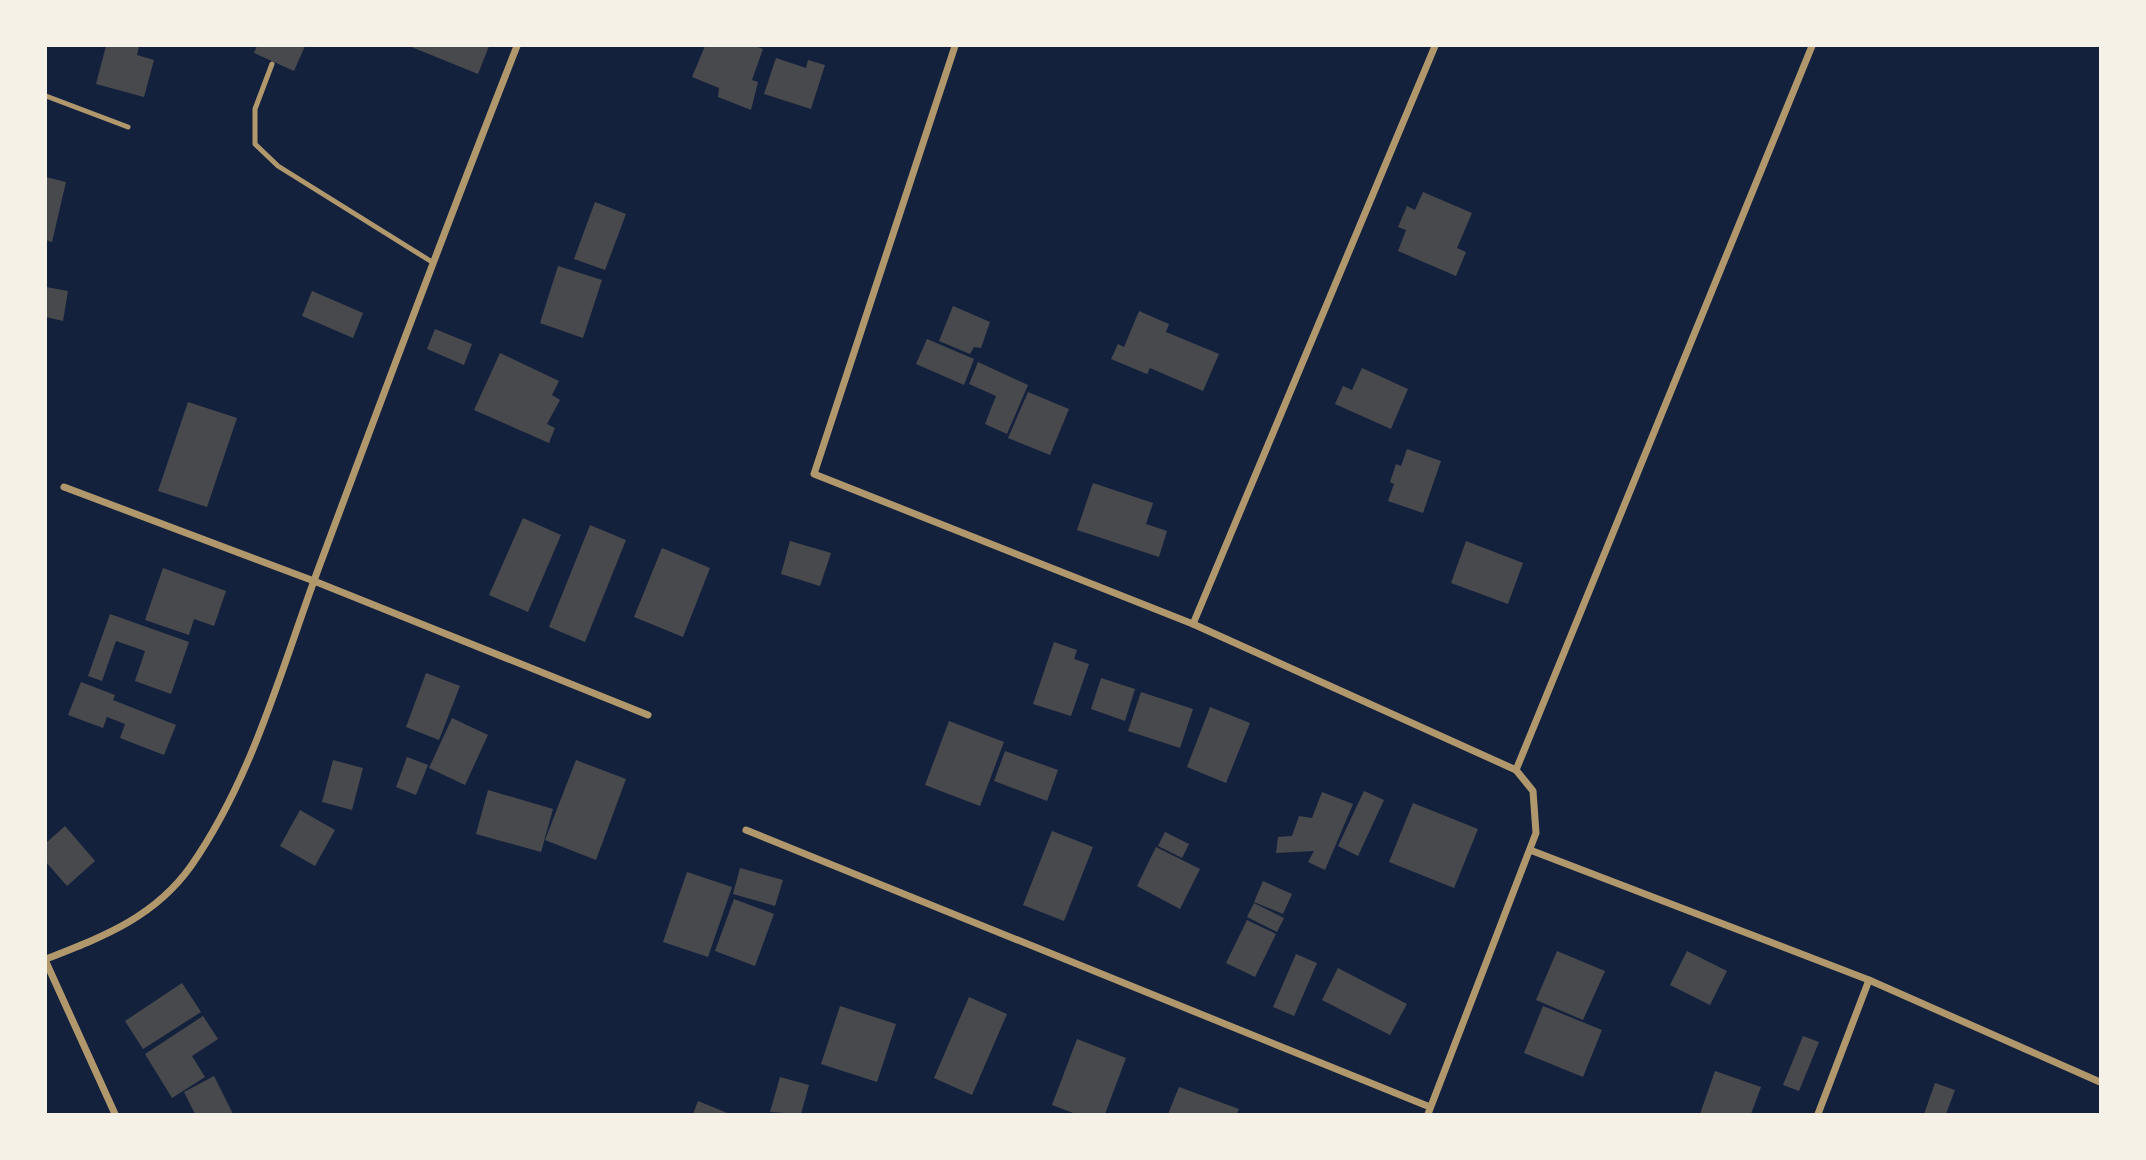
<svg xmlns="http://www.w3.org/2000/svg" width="2146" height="1160" font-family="Lato,sans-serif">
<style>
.building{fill:#48494c}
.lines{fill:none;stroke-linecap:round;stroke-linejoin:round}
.service{stroke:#b1986c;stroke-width:5}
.minor{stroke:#b1986c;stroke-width:7}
</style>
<rect width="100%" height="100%" fill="#14213d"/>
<!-- building -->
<g class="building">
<polygon points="106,46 139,46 137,55 154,60 144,97 96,84"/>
<polygon points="257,46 305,46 294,71 254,53"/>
<polygon points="409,46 489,46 478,74"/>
<polygon points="705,46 755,46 763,49 752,80 758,82 751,110 718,97 719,88 692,77"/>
<polygon points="776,58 806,68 808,60 825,65 811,109 764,94"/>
<polygon points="46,177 66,182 52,242 46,240"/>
<polygon points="1423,192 1472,213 1457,248 1466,252 1456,276 1398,251 1406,230 1398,227 1407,206 1415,210"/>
<polygon points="595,202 626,214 605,270 574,259"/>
<polygon points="558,266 602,280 583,338 540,323"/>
<polygon points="46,287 68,291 63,321 46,317"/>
<polygon points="312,291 363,313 353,338 302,316"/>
<polygon points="953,306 990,322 981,348 974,347 970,354 939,341"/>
<polygon points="1139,311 1169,324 1166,332 1219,354 1203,391 1150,368 1147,374 1111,359 1118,344 1124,347"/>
<polygon points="435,329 472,344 464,365 427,349"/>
<polygon points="927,339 974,359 964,385 916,364"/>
<polygon points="500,353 559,381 552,395 560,400 547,424 555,428 549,443 474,410"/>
<polygon points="978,362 1028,385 1007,434 985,424 996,396 969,384"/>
<polygon points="1362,368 1408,389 1391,429 1335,404 1343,386 1352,390"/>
<polygon points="1028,392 1069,409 1050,455 1008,438"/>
<polygon points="188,402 237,418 207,507 158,491"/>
<polygon points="1407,449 1441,461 1423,513 1388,501 1394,484 1390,482 1396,464 1401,466"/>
<polygon points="1093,483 1153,503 1146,524 1167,531 1159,557 1077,530"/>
<polygon points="523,518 561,535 528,612 489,595"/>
<polygon points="590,525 626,540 585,642 549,627"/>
<polygon points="790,541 831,553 820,586 781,574"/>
<polygon points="1466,541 1523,563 1508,604 1451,583"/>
<polygon points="662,548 710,568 683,637 634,617"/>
<polygon points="163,568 226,591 214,626 194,619 189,635 145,620"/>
<polygon points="110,614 189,642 171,694 135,681 145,651 116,641 102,681 88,676"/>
<polygon points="1054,642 1077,650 1074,659 1089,664 1071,716 1033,704"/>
<polygon points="426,673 460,686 439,740 406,727"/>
<polygon points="1101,678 1135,689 1125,721 1091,709"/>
<polygon points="81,682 115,695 113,700 176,725 164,755 120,738 125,724 107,717 103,728 68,715"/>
<polygon points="1141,692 1193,709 1180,748 1128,731"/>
<polygon points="1210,707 1250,723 1226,783 1187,767"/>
<polygon points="452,718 488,735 465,785 429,768"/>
<polygon points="949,721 1004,742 980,806 925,785"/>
<polygon points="1005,751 1058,770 1047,801 994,781"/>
<polygon points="407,757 428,765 416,795 396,787"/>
<polygon points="333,760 363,768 352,810 322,802"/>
<polygon points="576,760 626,779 596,860 545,840"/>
<polygon points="488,790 553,809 541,852 476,834"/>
<polygon points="1364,791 1384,800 1358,856 1338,846"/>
<polygon points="1322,792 1353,804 1325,870 1308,862 1314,851 1276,853 1278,837 1292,836 1299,816 1312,818"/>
<polygon points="1413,803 1478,829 1454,888 1389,862"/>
<polygon points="300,810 335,830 315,866 280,846"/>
<polygon points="65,826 95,861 67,886 46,862 46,843"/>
<polygon points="1052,831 1093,847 1064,921 1023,905"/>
<polygon points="1165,832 1189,844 1182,858 1158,846"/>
<polygon points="1156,847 1200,869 1180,909 1137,886"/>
<polygon points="740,868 783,880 775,906 733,894"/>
<polygon points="687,872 732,887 708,957 663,942"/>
<polygon points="1263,881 1292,894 1283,914 1254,902"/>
<polygon points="734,899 774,914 755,966 715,951"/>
<polygon points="1254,903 1284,918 1277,932 1247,917"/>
<polygon points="1247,920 1276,934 1255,977 1226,963"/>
<polygon points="1557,951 1605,971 1583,1020 1536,1000"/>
<polygon points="1687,951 1727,971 1710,1005 1670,985"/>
<polygon points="1296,954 1317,963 1294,1016 1273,1007"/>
<polygon points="1338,968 1407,1004 1390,1035 1322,1000"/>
<polygon points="182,983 201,1012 143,1049 125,1021"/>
<polygon points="969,997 1007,1014 972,1095 934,1078"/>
<polygon points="840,1006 896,1024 877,1082 821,1064"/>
<polygon points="1543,1006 1602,1030 1583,1077 1524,1053"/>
<polygon points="203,1016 218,1039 192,1056 205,1077 172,1098 145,1054"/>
<polygon points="1803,1036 1819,1042 1799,1091 1783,1085"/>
<polygon points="1077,1039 1126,1058 1105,1114 1076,1114 1052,1105"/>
<polygon points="1715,1071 1761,1087 1751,1114 1700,1114"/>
<polygon points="214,1076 233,1114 195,1114 184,1092"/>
<polygon points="780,1077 809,1085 801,1114 770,1112"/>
<polygon points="1935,1083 1955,1090 1946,1114 1924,1114"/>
<polygon points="1179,1087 1239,1109 1237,1114 1168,1114"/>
<polygon points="698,1101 730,1114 693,1114"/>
</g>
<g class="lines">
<!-- service -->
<g class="service">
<polyline points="272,64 255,109 255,144 278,166 432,262"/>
<polyline points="46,96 128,127"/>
</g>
<!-- minor -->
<g class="minor">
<polyline points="955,46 814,474 1193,624 1516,770"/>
<polyline points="64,487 314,581 648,715"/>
<polyline points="1193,624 1435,46"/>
<polyline points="746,830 1430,1107"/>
<polyline points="1530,850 1869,980 2100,1082"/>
<path d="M46,959c56,-22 108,-41 145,-93 64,-92 92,-204 131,-307 64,-172 128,-343 195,-513"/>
<polyline points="46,962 115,1114"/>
<polyline points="1428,1114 1536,833 1533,791 1516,770 1812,46"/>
<polyline points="1818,1114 1869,980"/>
</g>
</g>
<!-- border -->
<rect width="2146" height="1160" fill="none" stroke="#f6f1e7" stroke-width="94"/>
</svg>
